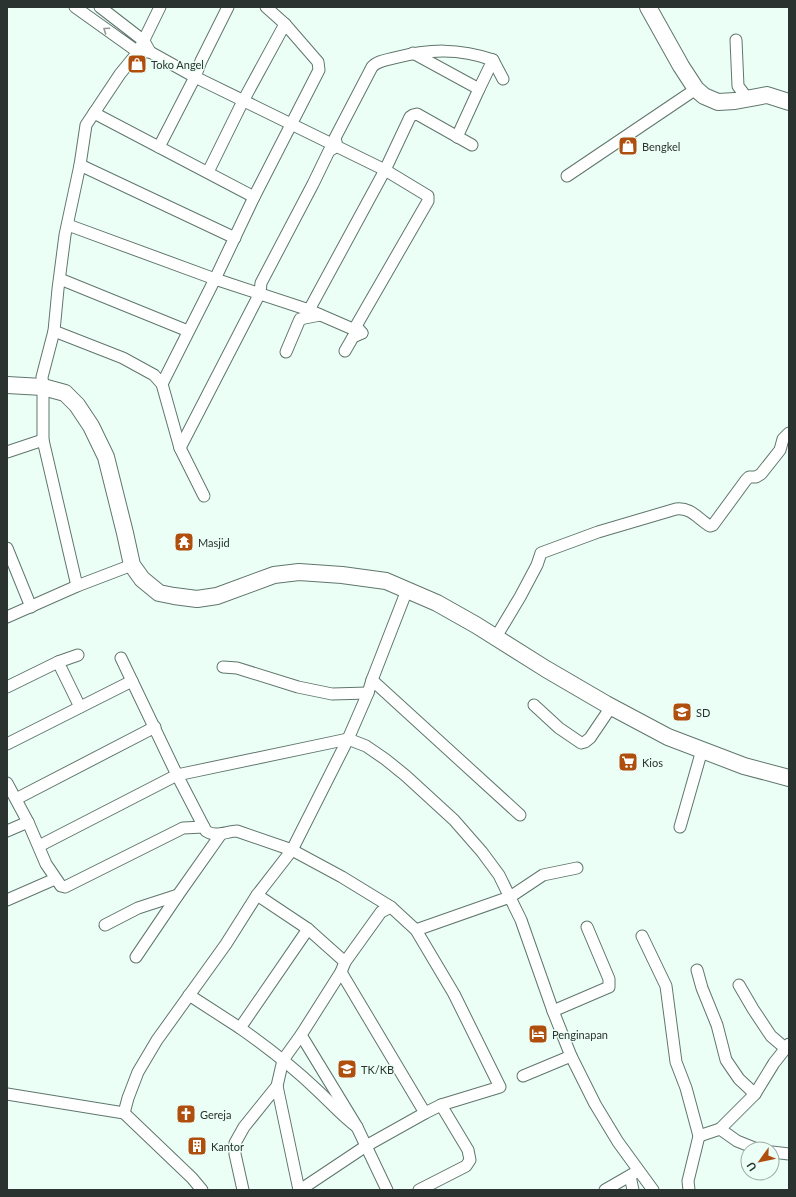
<svg xmlns="http://www.w3.org/2000/svg" width="796" height="1197" font-family="Lato,sans-serif">
<style>
.lines{fill:none;stroke-linecap:round;stroke-linejoin:round}
.street-casing{stroke:#60766d;stroke-width:13}
.secondary-casing{stroke:#60766d;stroke-width:18}
.street{stroke:#fff;stroke-width:11}
.secondary{stroke:#fff;stroke-width:16}
.oneway{stroke:#949997}
.labels{text-anchor:middle;dominant-baseline:central;stroke-width:3;stroke-linejoin:round;paint-order:stroke}
.poi-label{font-size:11px;fill:#2a332f;stroke:#ebfff6;text-anchor:start}
</style>
<rect width="100%" height="100%" fill="#ebfff6"/>
<g class="lines">
<defs>
<g id="street">
<polyline points="75,7 138,52 150,52 144,41 100,7"/>
<polyline points="736,40 738,86 747,98"/>
<polyline points="150,52 195,77 385,170 428,196 428,201 356,326 362,333 353,337 345,351"/>
<polyline points="413,53 479,89 457,137"/>
<polyline points="493,60 503,79"/>
<polyline points="94,113 254,197"/>
<polyline points="159,147 195,77 201,61 228,7"/>
<polyline points="80,165 235,238"/>
<polyline points="208,172 243,101 285,24"/>
<polyline points="567,176 696,89"/>
<polyline points="68,225 215,279 309,310 362,333"/>
<polyline points="60,279 188,331"/>
<polyline points="309,310 385,170 410,117 413,115 417,114 472,145"/>
<polyline points="54,331 123,358 154,375 162,384 180,448 204,496"/>
<polyline points="286,352 300,319 320,315"/>
<polyline points="162,384 215,279 254,197 319,70 318,62 285,24 266,7"/>
<path d="M180,448l80,-155 1,-10 52,-99 16,-33 8,-5 -2,-8 37,-71c5,-6 15,-7 22,-9 35,-9 65,-10 99,2l-14,29"/>
<polyline points="7,452 43,440"/>
<polyline points="7,548 31,607"/>
<polyline points="77,586 43,440 43,387 42,377 54,331 58,289 65,235 80,165 86,125 120,74 138,52 160,7"/>
<polyline points="7,617 77,586 132,565"/>
<path d="M496,637l24,-40 17,-32 4,-12 57,-21 78,-23c15,-2 22,10 34,17l3,-1 33,-45 3,-3h7l5,-3 19,-24 3,-11 6,-6"/>
<path d="M121,658l56,117 29,56c10,7 21,0 31,0l55,19 50,27 49,30 -10,5 -36,50 -4,10 -40,63 -18,25 -6,26 -33,41 -9,16v11l8,36"/>
<polyline points="58,662 80,707"/>
<polyline points="223,667 237,668 298,687 332,694 368,693"/>
<polyline points="372,680 520,815"/>
<polyline points="7,687 58,662 78,655"/>
<polyline points="534,705 559,728 581,743 585,742 590,738 611,707"/>
<polyline points="7,744 132,681"/>
<polyline points="7,783 28,822 46,864 61,886 65,887 183,828 204,827"/>
<polyline points="16,799 155,727"/>
<polyline points="680,827 702,750"/>
<polyline points="7,831 28,822"/>
<polyline points="39,846 177,775 348,739 366,746 385,759 406,776 454,820 482,852 499,875 521,920 553,1011 571,1056 595,1104 618,1142 653,1190"/>
<polyline points="257,895 308,929 345,962"/>
<polyline points="7,900 55,879"/>
<polyline points="105,925 138,908 178,895"/>
<path d="M308,929l-68,99c27,19 53,39 77,62 13,12 25,26 40,37"/>
<polyline points="416,930 510,897 543,875 577,868"/>
<polyline points="642,936 666,986 676,1062 686,1088 699,1136 688,1181 689,1190"/>
<polyline points="136,957 178,895 221,834"/>
<polyline points="697,970 702,988 717,1025 726,1060 739,1079 755,1094"/>
<polyline points="341,972 425,1113"/>
<polyline points="739,985 753,1009 771,1036 785,1048"/>
<polyline points="189,995 240,1028"/>
<polyline points="553,1011 609,987 609,979 587,927"/>
<polyline points="301,1035 357,1127 387,1190"/>
<polyline points="523,1076 571,1056"/>
<polyline points="277,1086 299,1190"/>
<polyline points="7,1094 124,1113 192,1178 202,1190"/>
<polyline points="124,1113 128,1098 138,1072 157,1040 226,944 257,895 292,850 348,739 368,693 372,680 407,590"/>
<polyline points="720,1129 755,1094 774,1063 789,1044"/>
<polyline points="699,1136 720,1129 737,1141 757,1149"/>
<polyline points="772,1152 789,1154"/>
<polyline points="630,1176 633,1190"/>
<polyline points="300,1190 366,1146 425,1113 441,1105 500,1087 454,994 416,930 391,907"/>
<polyline points="419,1190 466,1166 470,1160 468,1150 441,1105"/>
<polyline points="605,1190 638,1171"/>
</g>
<g id="secondary">
<polyline points="648,7 681,66 696,89 704,96 718,102 735,101 767,95 789,102"/>
<polyline points="7,385 43,387 65,393 77,405 91,426 106,457 125,533 132,565 142,579 159,593 174,596 197,599 217,596 274,575 299,572 342,575 386,581 437,603 476,625 546,669 606,704 668,737 744,766 789,778"/>
</g>
</defs>
<!-- street casing -->
<use href="#street" class="street-casing"/>
<!-- secondary casing -->
<use href="#secondary" class="secondary-casing"/>
<!-- street -->
<use href="#street" class="street"/>
<!-- secondary -->
<use href="#secondary" class="secondary"/>
</g>
<!-- one-way arrows -->
<defs><path id="oneway-chevron" d="M-2-3.5L2.5 0L-2 3.5" fill="none" stroke-width="1.6" stroke-linecap="round" stroke-linejoin="round"/></defs>
<use class="oneway" href="#oneway-chevron" transform="translate(106 30) rotate(-145)"/>
<!-- icons -->
<defs>
<symbol id="shop-square" viewBox="-11 -11 22 22"><rect x="-9" y="-9" width="18" height="18" rx="4" fill="#af4e0d" stroke="#ebfff6"/><path d="M-5-2.5h2.3a2.7 3.5 0 0 1 5.4 0H5L5.5 6h-11ZM-1.5-2.5h3a1.5 2.3 0 0 0-3 0Z" fill="#fff"/></symbol>
<symbol id="temple-square" viewBox="-11 -11 22 22"><rect x="-9" y="-9" width="18" height="18" rx="4" fill="#af4e0d" stroke="#ebfff6"/><path d="M0-6L5-2H3V0L6.5 2.5H4V6H1.5V3h-3V6H-4V2.5H-6.5L-3 0V-2H-5Z" fill="#fff"/></symbol>
<symbol id="school-square" viewBox="-11 -11 22 22"><rect x="-9" y="-9" width="18" height="18" rx="4" fill="#af4e0d" stroke="#ebfff6"/><path d="M0-5L7-2L0 1L-7-2ZM-4 1L0 2.5L4 1V4Q0 6-4 4Z" fill="#fff"/></symbol>
<symbol id="supermarket-square" viewBox="-11 -11 22 22"><rect x="-9" y="-9" width="18" height="18" rx="4" fill="#af4e0d" stroke="#ebfff6"/><path d="M-6-5.5h2.5l.6 2H6L4.5 2H-2.5L-4.4-4H-6ZM-1.5 3.2a1.3 1.3 0 1 0 .1 0ZM3 3.2a1.3 1.3 0 1 0 .1 0Z" fill="#fff"/></symbol>
<symbol id="hotel-square" viewBox="-11 -11 22 22"><rect x="-9" y="-9" width="18" height="18" rx="4" fill="#af4e0d" stroke="#ebfff6"/><path d="M-6-4.5h1.5V1H6V5H4.5V3h-9V5H-6ZM-4 0a1.8 1.8 0 1 1 3.6 0ZM.5 0V-2.5h3Q6-2.5 6 0Z" fill="#fff"/></symbol>
<symbol id="church-square" viewBox="-11 -11 22 22"><rect x="-9" y="-9" width="18" height="18" rx="4" fill="#af4e0d" stroke="#ebfff6"/><path d="M-1.2-6h2.4v3.5h3.3v2.4h-3.3V6h-2.4V-.1h-3.3v-2.4h3.3Z" fill="#fff"/></symbol>
<symbol id="building-square" viewBox="-11 -11 22 22"><rect x="-9" y="-9" width="18" height="18" rx="4" fill="#af4e0d" stroke="#ebfff6"/><path d="M-4-6H4V6H1V3H-1V6H-4ZM-2.5-4.3h1.7v1.8h-1.7ZM.8-4.3h1.7v1.8H.8ZM-2.5-1h1.7V.8h-1.7ZM.8-1h1.7V.8H.8Z" fill="#fff"/></symbol>
</defs>
<g fill-rule="evenodd">
<use href="#shop-square" x="126" y="53" width="22" height="22"/>
<use href="#shop-square" x="617" y="135" width="22" height="22"/>
<use href="#temple-square" x="173" y="531" width="22" height="22"/>
<use href="#school-square" x="671" y="701" width="22" height="22"/>
<use href="#supermarket-square" x="617" y="751" width="22" height="22"/>
<use href="#hotel-square" x="527" y="1023" width="22" height="22"/>
<use href="#school-square" x="336" y="1058" width="22" height="22"/>
<use href="#church-square" x="175" y="1103" width="22" height="22"/>
<use href="#building-square" x="186" y="1135" width="22" height="22"/>
</g>
<g class="labels">
<!-- poi labels -->
<g class="poi-label">
<text x="151" y="64">Toko Angel</text>
<text x="642" y="146">Bengkel</text>
<text x="198" y="542">Masjid</text>
<text x="696" y="712">SD</text>
<text x="642" y="762">Kios</text>
<text x="552" y="1034">Penginapan</text>
<text x="361" y="1069">TK/KB</text>
<text x="200" y="1114">Gereja</text>
<text x="211" y="1146">Kantor</text>
</g>
</g>
<!-- border -->
<rect width="796" height="1197" fill="none" stroke="#2a332f" stroke-width="16"/>
<!-- north arrow -->
<g transform="translate(760 1161) rotate(237)"><circle r="19" fill="#ebfff6" stroke="#9eada6"/>
<path d="M0-3L7 15L0 10L-7 15Z" fill="#af4e0d"/>
<text y="-6" font-size="11" font-weight="bold" text-anchor="middle" fill="#2a332f">U</text>
</g>
</svg>
